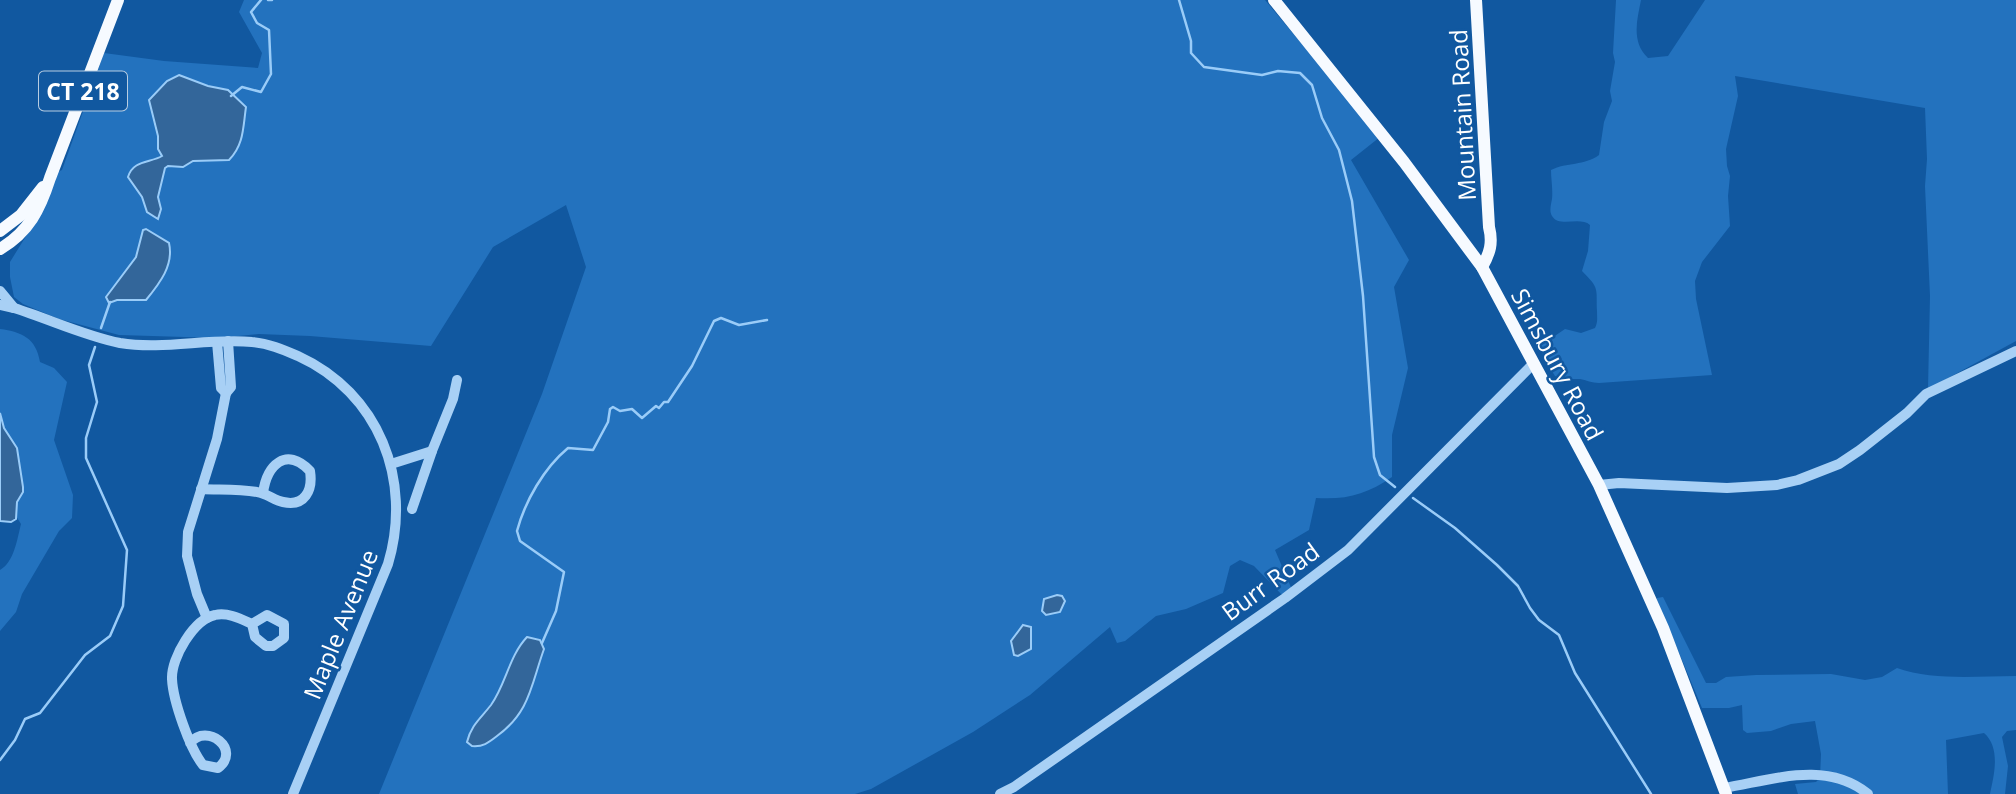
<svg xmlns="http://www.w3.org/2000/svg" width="2016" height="794" font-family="'Open Sans',sans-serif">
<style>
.green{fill:#2372be}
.water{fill:#33669a;stroke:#9accf8;stroke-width:2}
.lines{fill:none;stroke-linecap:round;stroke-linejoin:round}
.stream{stroke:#9accf8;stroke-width:2.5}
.minor{stroke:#a8d0f5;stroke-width:10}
.major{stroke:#f6faff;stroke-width:12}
.labels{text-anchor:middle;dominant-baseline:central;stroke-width:5;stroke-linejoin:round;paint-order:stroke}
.shield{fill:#1158a0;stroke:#b8cde2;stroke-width:2}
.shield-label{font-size:23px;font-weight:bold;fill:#fff}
.street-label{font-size:24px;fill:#fff;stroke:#1158a0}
</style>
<rect width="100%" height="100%" fill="#1158a0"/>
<!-- green -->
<g class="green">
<path d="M244,0h1021l115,137 -29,23 58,100 -15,27 14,81 -16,67v42c-25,17 -45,23 -76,21l-7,32 -34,20 18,42 -8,6 -31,-32 -14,-6 -10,6 -7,27 -37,16 -30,7 -31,25 -8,2 -7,-16 -80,68 -57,37 -102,57 -16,5h-476l163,-400 44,-127 -20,-62 -73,42 -62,99 -121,-10 -51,-2 -41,4 -99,-3 -60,-16 -36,-15 -9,-7 -4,-20v-15l21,-34 25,-55 6,-3 42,-117 60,8 94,7 4,-15 -23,-41z"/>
<path d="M1616,0h25c-4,20 -10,42 7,58l20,-2 37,-56h311v341l-88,48 2,-93 -5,-110 2,-27 -2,-51 -190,-32 3,20 -12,53 1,17 3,10 -2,20 2,30 -28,36 -7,19 1,18 16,76 -113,8c-7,0 -13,-3 -19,-4 -10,0 -15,1 -25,-3 -4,-7 -15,-24 -15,-30l25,-17 16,4 14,-5c3,-6 2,-10 2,-17 -1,-23 3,-22 -15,-40l6,-20 2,-26c-10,-9 -31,3 -38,-9 -3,-4 -1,-12 0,-17 1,-10 -1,-20 -1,-29 16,-8 33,-4 48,-15l5,-33 8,-21 -2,-10 5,-29 -2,-9z"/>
<path d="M0,329c22,3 36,9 40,33l14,6 13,14 -13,58 19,55 -1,23 -13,13 -37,63 -6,18 -16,19v-61c14,-8 17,-30 21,-46l-5,-8 1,-14 6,-10 -6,-44 -13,-20 -4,-15z"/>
<path d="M1663,597l43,86h10l10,-6 30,-2 75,-1 34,6 17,-3 15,-9c36,13 81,8 119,8v54l-9,1 -5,6 6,29 -3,28h-15c4,-19 11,-46 -6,-61l-38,7 2,54h-150l-3,-10 21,-2 4,-4 1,-24 -6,-33 -24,3 -20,7 -24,2 -4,-3 -1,-25 -13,3h-27l-45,-108v-2z"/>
</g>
<!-- water -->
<g class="water">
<path d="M179,75l29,11 20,4 18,17c-3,20 -2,38 -17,53l-36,1 -10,6 -15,-1 -3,2 -7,29 3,12 -3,10 -11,-7 -5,-15 -14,-20c5,-17 22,-14 34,-21l-4,-7v-13l-9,-36 18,-19z"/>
<path d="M146,229l23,14c5,22 -9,40 -23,57h-29l-8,3 -3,-6 30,-40 7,-27z"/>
<polygon points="0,413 4,428 17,448 23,487 23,492 17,502 16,519 11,522 0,521"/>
<polygon points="1057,595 1062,596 1065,601 1060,612 1046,615 1042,611 1044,599"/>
<polygon points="1023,625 1031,627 1031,649 1018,656 1014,655 1011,641"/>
<path d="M527,637l13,3 4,9c-13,36 -14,63 -47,87 -9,7 -14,11 -25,10l-5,-4c4,-17 14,-24 24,-37 15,-21 18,-49 36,-68z"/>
</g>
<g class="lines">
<!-- stream -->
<g class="stream">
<polyline points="268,0 272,0"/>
<polyline points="1179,0 1191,41 1191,53 1204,67 1262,75 1278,71 1300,73 1312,85 1322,118 1339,150 1352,201 1363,296 1374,457 1380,475 1395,487"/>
<polyline points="231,96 242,87 261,92 271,74 269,30 257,23 251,12 261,0"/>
<polyline points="101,328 110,302"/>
<polyline points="1413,498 1455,528 1497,565 1518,586 1530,608 1539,620 1559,635 1575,673 1651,794"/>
<path d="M542,643l14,-32 8,-39 -44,-31 -3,-10c8,-30 27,-63 51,-83l25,2 15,-28 2,-13 3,-2 7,4 12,-2 10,9 14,-12 3,2 5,-6h4l24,-36 22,-45 7,-3 18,7 28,-5"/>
<polyline points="0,760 15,740 25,719 40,713 85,655 110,636 123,606 127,550 86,458 86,438 97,402 89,365 95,347"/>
</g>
<!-- minor -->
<g class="minor">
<polyline points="0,291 14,308"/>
<path d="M0,305l14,3c35,11 71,28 106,35 44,7 88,-5 132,-1 16,1 32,8 46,14 81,37 115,124 90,208l-95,230"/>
<polyline points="217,342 221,388 226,393 231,387 228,341"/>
<polyline points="391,464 432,451"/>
<polyline points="1599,485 1619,483 1727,488 1777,485 1798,480 1839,464 1860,450 1907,413 1926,394 2016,351"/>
<path d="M201,489c18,1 37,0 56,3 9,1 17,8 26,10 22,5 30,-12 27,-31 -24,-25 -43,-6 -47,22"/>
<polyline points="412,509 432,451 453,399 457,380"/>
<polyline points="207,618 197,594 187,556 188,532 217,439 226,393"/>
<path d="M190,743c17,-21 52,7 28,25l-15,-3c-13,-16 -30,-64 -31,-86 -1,-21 22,-60 43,-64 13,-3 26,4 37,9l15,-9 17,9v14l-11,8h-7l-11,-9 -3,-13"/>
<path d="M1724,788c49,-8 102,-28 144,6"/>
<polyline points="1000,794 1014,787 1285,598 1348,550 1533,364"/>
</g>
<!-- major -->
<g class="major">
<polyline points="1274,0 1404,162 1482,267 1599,485 1663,628 1726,794"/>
<path d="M1476,0l13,227c4,16 1,26 -7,40"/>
<polyline points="0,231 21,215 43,187"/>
<path d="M0,249c29,-17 40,-40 50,-71l68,-178"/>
</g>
</g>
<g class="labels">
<!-- shield labels -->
<rect class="shield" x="39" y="71.5" width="88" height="39" rx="5"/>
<g class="shield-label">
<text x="83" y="91">CT 218</text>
</g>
<!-- street labels -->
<g class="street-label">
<text transform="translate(1462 115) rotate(-93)">Mountain Road</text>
<text transform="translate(1558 364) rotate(62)">Simsbury Road</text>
<text transform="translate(1270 581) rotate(-36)">Burr Road</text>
<text transform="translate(340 624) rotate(-68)">Maple Avenue</text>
</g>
</g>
</svg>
